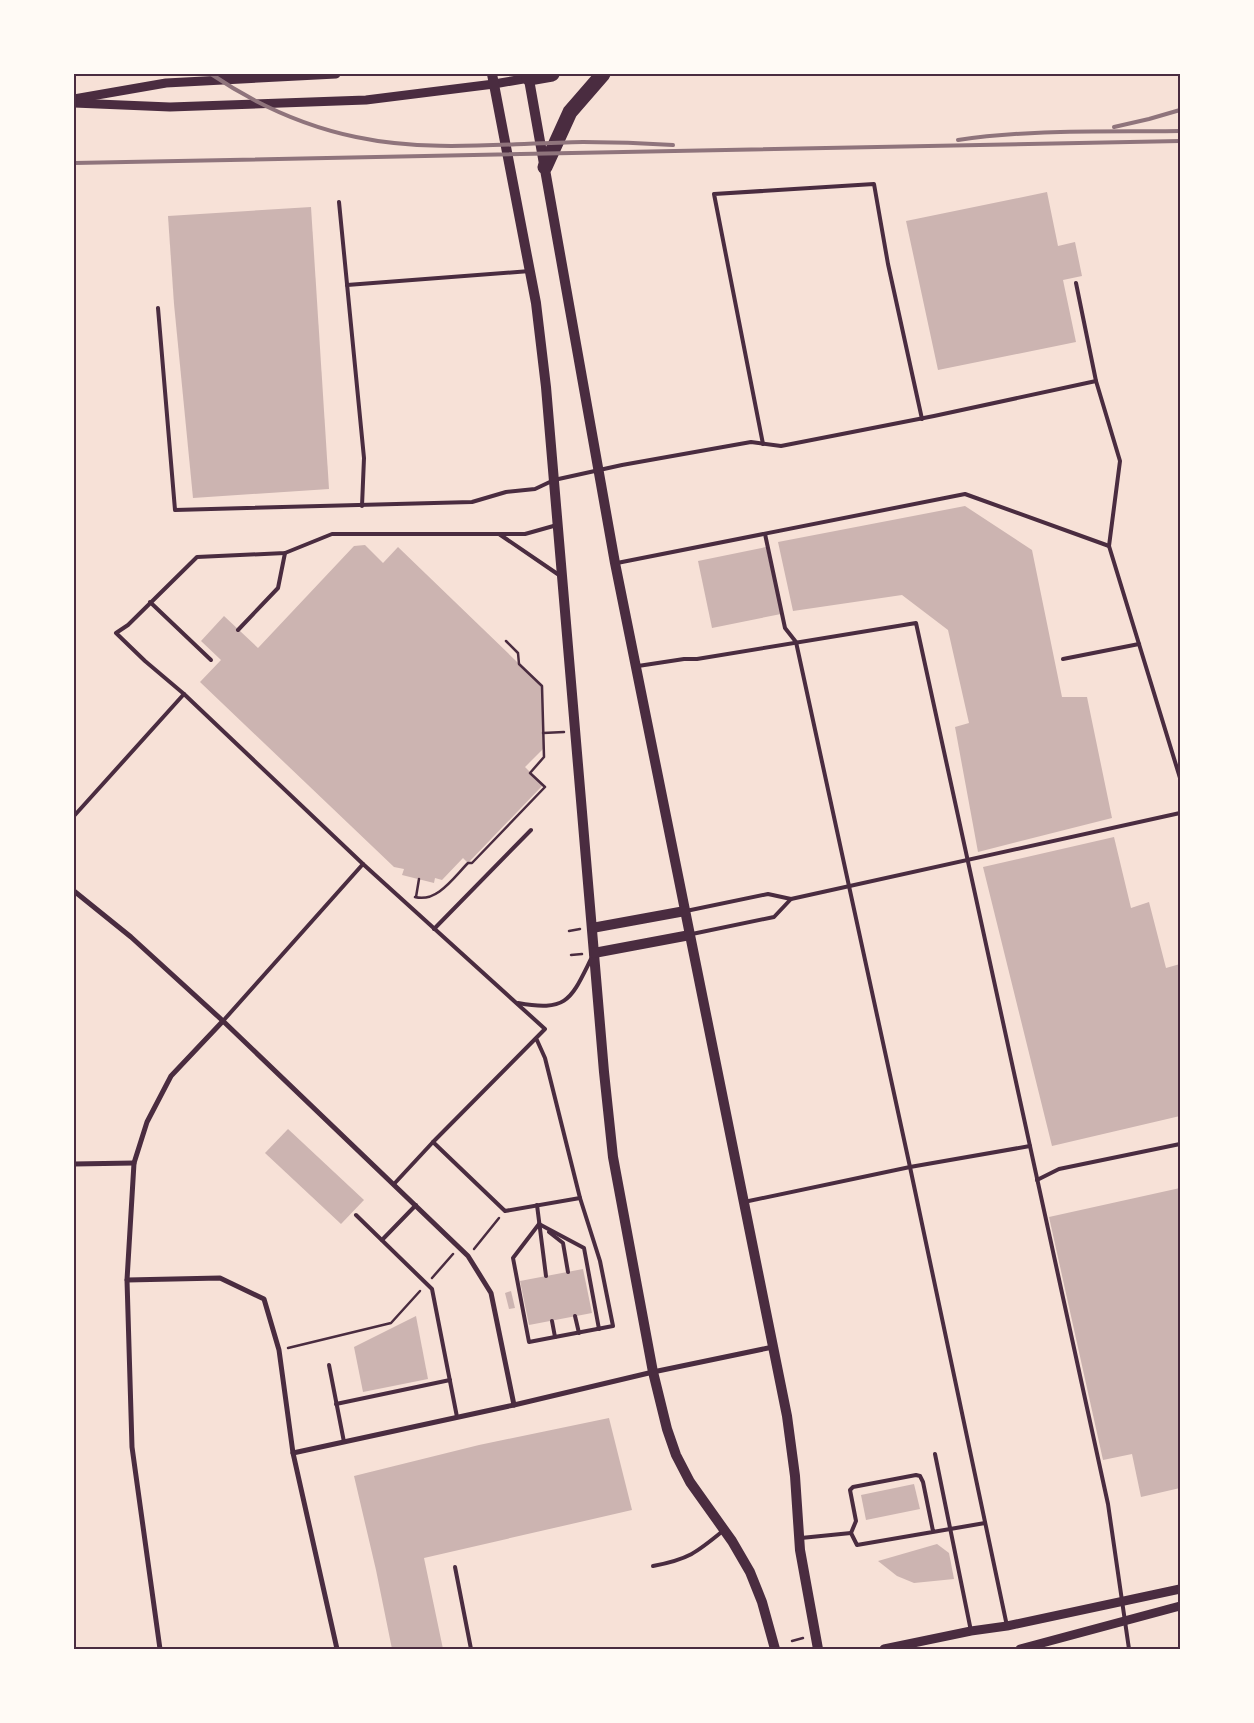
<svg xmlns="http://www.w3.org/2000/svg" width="1254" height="1723" font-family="'Nunito Sans',sans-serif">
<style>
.building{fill:#ccb4b1}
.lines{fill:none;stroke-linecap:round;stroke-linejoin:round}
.path{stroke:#4a2c40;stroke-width:2.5}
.service{stroke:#4a2c40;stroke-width:4}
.minor{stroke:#4a2c40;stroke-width:5}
.tertiary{stroke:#4a2c40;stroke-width:9}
.secondary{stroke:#4a2c40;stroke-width:10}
.motorway{stroke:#4a2c40;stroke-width:15}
.rail{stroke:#8f747c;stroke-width:4}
.neatline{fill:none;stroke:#4a2c40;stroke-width:2}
</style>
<rect width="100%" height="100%" fill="#f7e1d7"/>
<!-- building -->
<g class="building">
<polygon points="1047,192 1058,246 1075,242 1082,276 1063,280 1076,342 938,370 906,221"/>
<polygon points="311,207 329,489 193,498 174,304 168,216"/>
<polygon points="965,506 1032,550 1062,697 1087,697 1112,818 978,852 955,727 969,723 948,630 902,595 793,611 778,542"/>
<polygon points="365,545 383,563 398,547 542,686 544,748 525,767 543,785 468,863 463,858 442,880 435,878 434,883 402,875 404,869 394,867 200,682 221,660 201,641 224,616 258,648 354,546"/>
<polygon points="766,547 781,614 712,628 698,561"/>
<polygon points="1114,837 1131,908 1149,902 1166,968 1180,964 1180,1116 1052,1146 983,867"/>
<polygon points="288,1129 364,1200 341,1224 265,1153"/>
<polygon points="1180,1188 1180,1488 1141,1497 1132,1454 1103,1460 1049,1217"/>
<polygon points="583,1269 592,1313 529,1325 520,1281"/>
<polygon points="511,1291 515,1308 509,1309 505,1293"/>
<polygon points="416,1316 428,1379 363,1392 354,1347"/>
<polygon points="609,1418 632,1510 424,1558 443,1649 392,1649 376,1570 354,1476 479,1445"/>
<polygon points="914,1484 920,1509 866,1520 861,1495"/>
<polygon points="937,1544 949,1553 954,1579 914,1583 897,1576 878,1561"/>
</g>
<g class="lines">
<!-- path -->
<g class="path">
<polyline points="543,733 564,732"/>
<path d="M415,897c22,6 39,-20 53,-34h4l73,-76 -15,-14 14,-16 -2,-71 -23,-22 -1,-11 -12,-12"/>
<polyline points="416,897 419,879"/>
<polyline points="569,931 580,929"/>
<polyline points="571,955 582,954"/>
<polyline points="474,1249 499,1218"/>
<polyline points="432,1278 453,1254"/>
<polyline points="288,1348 391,1323 420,1291"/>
<polyline points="792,1641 803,1638"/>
</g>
<!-- service -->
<g class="service">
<polyline points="339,202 364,458 362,506"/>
<polyline points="347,285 530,271"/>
<polyline points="158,308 175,510 472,502 506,492 535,489 554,480 622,465 751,442 781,446 934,416 1096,381 1076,283"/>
<polyline points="1096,381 1120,461 1109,546"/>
<polyline points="763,444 714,194 874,184 888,264 922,419"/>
<polyline points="499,534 559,575"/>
<polyline points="765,534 785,628 796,642 910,1167 1007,1626"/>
<polyline points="617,563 965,494 1109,546 1180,778"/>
<polyline points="150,602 211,660"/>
<polyline points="238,630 278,588 285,553"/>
<polyline points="1063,659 1139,644"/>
<polyline points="638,666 684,659 697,659 916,623 1108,1504 1129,1649"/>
<polyline points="184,694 145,661 116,633 128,625 197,557 285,553 332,534 525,534 557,525"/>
<polyline points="74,816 184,694 363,864"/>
<polyline points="686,911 768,894 791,899 1180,813"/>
<polyline points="434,929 531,830"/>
<polyline points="692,934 774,917 791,899"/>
<path d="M518,1003c50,9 53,-4 73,-44"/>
<polyline points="223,1021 363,864 545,1029 433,1142 505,1211 580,1198 545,1058 536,1038"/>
<polyline points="1037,1180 1059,1169 1180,1144"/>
<polyline points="394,1184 433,1142"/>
<polyline points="744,1202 910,1167 1030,1146"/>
<polyline points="537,1205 546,1276"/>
<polyline points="356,1215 432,1289 457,1417"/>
<polyline points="539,1224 513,1258 529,1342 555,1337"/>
<polyline points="539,1224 584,1248 599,1329"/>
<polyline points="549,1232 563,1243 568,1272"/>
<polyline points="382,1240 416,1205"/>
<polyline points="575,1316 579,1333"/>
<polyline points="552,1321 555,1337 613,1326 600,1261 580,1198"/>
<polyline points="329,1365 344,1442"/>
<polyline points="336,1404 450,1380"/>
<polyline points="935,1454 971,1631"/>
<polyline points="933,1531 923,1482 920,1476 916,1475 853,1487 850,1490 856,1521 851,1533 857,1545 985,1523"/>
<polyline points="801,1538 851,1533"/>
<path d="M653,1566c36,-7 43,-13 71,-36"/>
<polyline points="455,1567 471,1649"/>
</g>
<!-- minor -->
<g class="minor">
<polyline points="74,891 131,937 223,1021 468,1256 491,1293 514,1405"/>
<polyline points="74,1164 134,1163"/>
<polyline points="127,1280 220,1278 264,1299 279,1350 293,1453 337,1649"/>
<polyline points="293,1453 514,1405 653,1372 773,1347"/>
<polyline points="160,1649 132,1447 127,1280 134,1163 147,1122 171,1076 223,1021"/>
</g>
<!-- tertiary -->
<g class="tertiary">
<polyline points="74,99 166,83 336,74"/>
<polyline points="74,103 170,107 366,100 494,84 529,78"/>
<polyline points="884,1649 971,1631 1007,1626 1180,1589"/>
<polyline points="1020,1649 1180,1606"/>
</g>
<!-- secondary -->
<g class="secondary">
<polyline points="492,74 536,303 546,387 604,1072 613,1157 653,1372 667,1429 676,1455 690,1482 732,1541 750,1572 762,1602 775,1649"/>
<polyline points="528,74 615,563 787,1416 795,1476 800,1550 818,1649"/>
<polyline points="592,928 685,911"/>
<polyline points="594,953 690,935"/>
</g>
<!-- motorway -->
<g class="motorway">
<polyline points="529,78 552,74"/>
<polyline points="545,167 570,112 603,74"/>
</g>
<!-- rail -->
<g class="rail">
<path d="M211,74c44,30 93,52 145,63 75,16 151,6 227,5 30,0 60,1 90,3"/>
<polyline points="1114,127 1149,119 1180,110"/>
<path d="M958,140c73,-11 149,-8 222,-9"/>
<polyline points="74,163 1180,141"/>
</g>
</g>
<!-- border -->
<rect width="1254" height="1723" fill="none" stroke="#fffaf5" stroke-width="150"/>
<rect x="75" y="75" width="1104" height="1573" class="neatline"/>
</svg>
